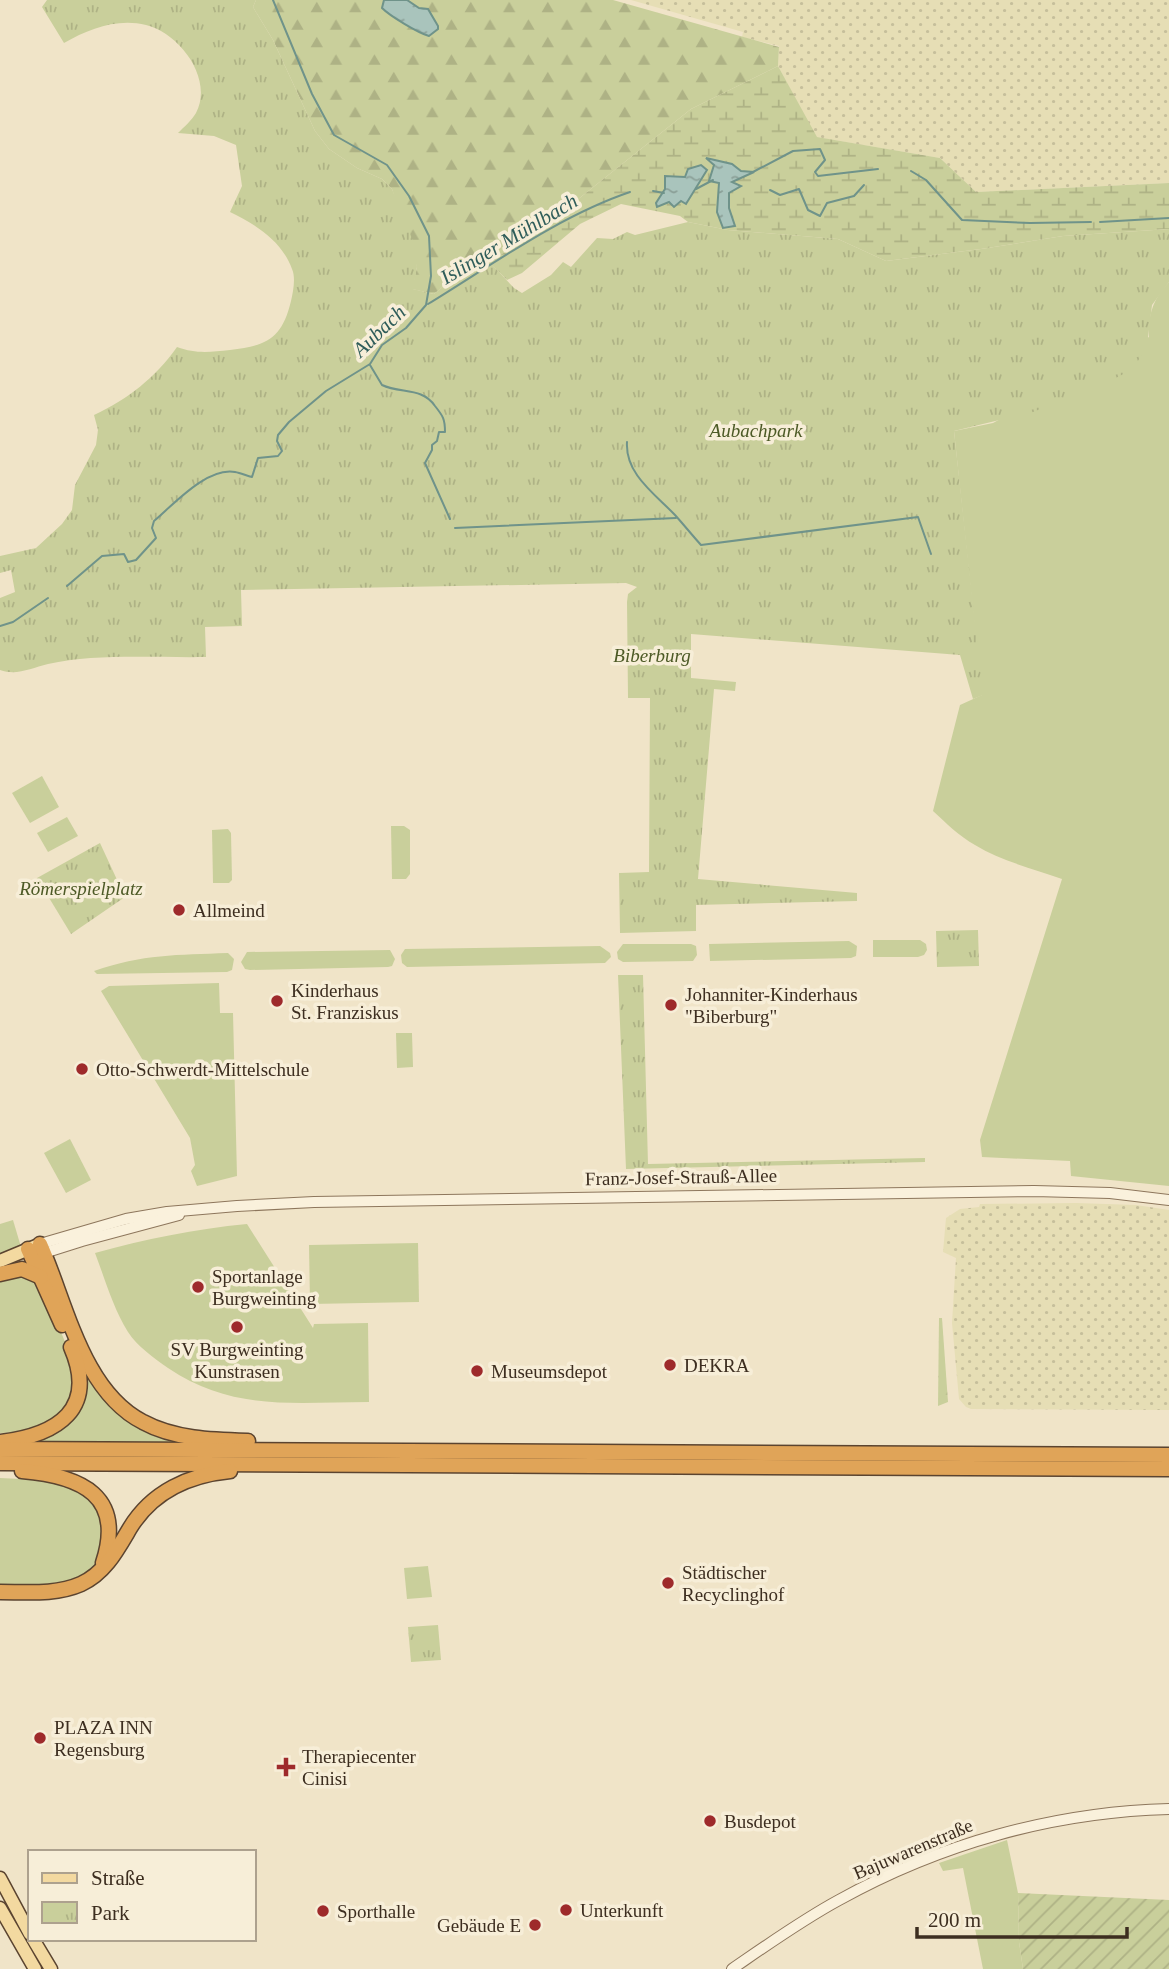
<svg xmlns="http://www.w3.org/2000/svg" width="1169" height="1969" font-family="Georgia,serif">
<style>
.farmland{fill:url(#farmland-dots)}
.grass{fill:#c9cf9b}
.forest{fill:url(#forest-firs)}
.wetland{fill:url(#wetland-marsh)}
.park{fill:url(#park-tufts)}
.garden{fill:url(#garden-furrows)}
.water{fill:url(#water-ripples);stroke:#6f938a;stroke-width:2}
.lines{fill:none;stroke-linecap:round;stroke-linejoin:round}
.stream{stroke:#6f938a;stroke-width:2}
.minor-casing{stroke:#8d765c;stroke-width:12}
.major-casing{stroke:#5b4430;stroke-width:15}
.highway-casing{stroke:#5b4430;stroke-width:17}
.minor{stroke:#faf1dc;stroke-width:10}
.major{stroke:#f3d9a0;stroke-width:12}
.highway{stroke:#e0a458;stroke-width:14}
.poi-dot{fill:#9e2a2b;stroke:#f7eed8;stroke-width:2.5}
.labels{text-anchor:middle;dominant-baseline:central;stroke-width:7;stroke-linejoin:round;paint-order:stroke}
.park-label{font-size:19px;font-style:italic;fill:#4d5a26;stroke:#f7eed8}
.poi-label{font-size:19px;fill:#3d2e20;stroke:#f7eed8;text-anchor:start}
.street-label{font-size:19px;fill:#3d2e20;stroke:#f7eed8}
.water-label{font-size:21px;font-style:italic;fill:#2f5d5a;stroke:#f7eed8}
</style>
<defs>
<pattern id="farmland-dots" width="8" height="8" patternUnits="userSpaceOnUse" patternTransform="scale(1.75)"><rect width="8" height="8" fill="#e6deb5"/><path d="M2 2h.1M6 6h.1" fill="none" stroke="#c6bf9b" stroke-width="1.8" stroke-linecap="round"/></pattern>
<pattern id="forest-firs" width="22" height="20" patternUnits="userSpaceOnUse" patternTransform="scale(1.75)"><rect width="22" height="20" fill="#c9cf9b"/><path d="M5 1l3.5 6h-7zM16 11l3.5 6h-7z" fill="#aeb285"/></pattern>
<pattern id="wetland-marsh" width="20" height="14" patternUnits="userSpaceOnUse" patternTransform="scale(1.75)"><rect width="20" height="14" fill="#c9cf9b"/><path d="M1 5h8M5 5V1M11 12h8M15 12V8" fill="none" stroke="#aeb285"/></pattern>
<pattern id="park-tufts" width="24" height="20" patternUnits="userSpaceOnUse" patternTransform="scale(1.75)"><rect width="24" height="20" fill="#c9cf9b"/><path d="M3 7l-1-3M5 7V3M7 7l1-3M15 17l-1-3M17 17v-4M19 17l1-3" fill="none" stroke="#aeb285"/></pattern>
<pattern id="garden-furrows" width="10" height="10" patternUnits="userSpaceOnUse" patternTransform="scale(1.75)"><rect width="10" height="10" fill="#c9cf9b"/><path d="M-1 1l2-2M0 10L10 0M9 11l2-2" fill="none" stroke="#aeb285"/></pattern>
<pattern id="water-ripples" width="26" height="14" patternUnits="userSpaceOnUse" patternTransform="scale(1.75)"><rect width="26" height="14" fill="#a9c4bc"/><path d="M2 4q2-2 4 0t4 0M15 11q2-2 4 0t4 0" fill="none" stroke="#8ba098"/></pattern>
</defs>
<rect width="100%" height="100%" fill="#f0e4c8"/>
<!-- farmland -->
<g class="farmland">
<polygon points="631,0 1169,0 1169,183 976,192 940,158 816,137 778,66 779,46 742,37 743,32"/>
<polygon points="1076,1203 1136,1205 1169,1210 1169,1410 971,1409 966,1407 959,1399 952,1323 956,1258 943,1252 946,1218 960,1209 979,1207 980,1204"/>
</g>
<!-- grass -->
<g class="grass">
<path d="M1169,282v904l-98,-10 -1,-15 -88,-4 -2,-17 82,-261c-28,-10 -61,-18 -87,-34 -16,-9 -29,-22 -42,-34l27,-106 22,-10 -28,-264 39,-8 156,-86c-1,-23 4,-38 20,-55z"/>
<polygon points="42,776 59,807 30,823 12,793"/>
<polygon points="67,817 78,836 48,852 37,833"/>
<polygon points="391,826 404,826 410,830 410,874 406,879 392,879"/>
<polygon points="228,829 231,833 232,880 229,883 213,883 212,830"/>
<polygon points="873,940 920,940 926,944 927,950 924,955 918,957 873,957"/>
<polygon points="849,941 857,946 856,956 851,958 710,961 709,944"/>
<polygon points="623,944 691,944 696,946 697,955 693,961 623,962 618,959 617,952"/>
<polygon points="600,946 610,953 611,957 605,963 407,967 402,963 401,955 405,949"/>
<polygon points="390,950 395,959 392,966 388,967 250,970 245,969 241,962 247,952"/>
<path d="M228,953l6,6 -2,11 -5,2 -130,2 -3,-3c49,-17 83,-16 134,-18z"/>
<polygon points="219,983 220,1013 233,1013 237,1176 197,1186 191,1171 195,1165 190,1138 101,991 109,986"/>
<polygon points="396,1033 412,1033 413,1067 397,1068"/>
<polygon points="70,1139 91,1180 66,1193 44,1153"/>
<polygon points="13,1220 21,1247 0,1255 0,1224"/>
<path d="M247,1224l66,104 1,-4 54,-1 1,79c-74,0 -136,10 -201,-34 -14,-10 -31,-22 -40,-36 -15,-24 -23,-53 -33,-79 50,-14 100,-24 152,-29z"/>
<polygon points="418,1243 419,1302 310,1304 309,1245"/>
<path d="M19,1274l19,8c10,24 37,73 37,97 -1,40 -41,53 -75,54v-154z"/>
<polygon points="86,1374 135,1424 177,1442 35,1441 84,1393"/>
<path d="M22,1476c29,6 70,8 82,41 2,7 -1,19 -1,27 -1,17 -12,30 -28,36 -22,9 -51,4 -75,4v-106l21,1z"/>
<polygon points="428,1566 432,1597 407,1599 404,1568"/>
<polygon points="1007,1840 1018,1893 1019,1942 1023,1969 983,1969 963,1868 943,1871 939,1863"/>
</g>
<!-- forest -->
<g class="forest">
<polygon points="256,0 613,0 779,47 778,66 691,109 537,232 489,262 482,255 434,294 412,289 417,267 392,189 382,179 357,168 329,149 315,131 273,40 253,7"/>
<polygon points="939,1318 942,1318 948,1402 938,1406"/>
</g>
<!-- wetland -->
<polygon class="wetland" points="778,66 817,137 940,158 976,192 1169,183 1169,229 1063,236 981,249 886,261 838,239 728,230 688,222 680,216 621,204 580,224 522,273 507,280 489,262 537,232 691,109"/>
<!-- park -->
<g class="park">
<path d="M47,0h209l-3,7 20,33 42,91 14,18 28,19 25,11 10,10 23,57 2,21 -4,22 21,5 48,-40 32,34 8,5 29,-18 12,-13 8,5 26,-29 16,1 14,-7 8,3 53,-13 40,8 110,9 48,22 95,-12 82,-13 106,-7v53l-17,23 -5,41 -14,23 -21,11 -79,32 -79,19 29,264 -10,4 -13,-44 -269,-21v44l45,4 -1,9 -21,-2 -16,190 159,14v8l-161,4v26l-76,2 -1,-60 30,-1 1,-174h-22l-1,-96 1,-8 9,-7 -11,-4 -385,7 1,36 -37,1 1,30c-51,1 -109,-4 -158,7 -17,4 -31,12 -48,6v-72l15,-6 -4,-22 -11,3v-17l36,-8 26,-24 10,-14 3,-25 21,-40 2,-15 -4,-15c34,-16 61,-37 83,-68 19,7 33,5 53,3 36,-4 52,-11 61,-49 2,-9 5,-23 1,-32 -10,-28 -37,-45 -62,-57l12,-26 -6,-41 -22,-9 -36,-3c6,-6 14,-13 18,-20 18,-35 -17,-80 -50,-88 -29,-7 -57,4 -82,18l-22,-36z"/>
<polygon points="100,843 125,897 71,934 37,878"/>
<polygon points="978,930 979,966 937,967 936,931"/>
<polygon points="618,975 643,975 648,1164 925,1158 925,1162 626,1169"/>
<polygon points="438,1625 441,1660 411,1662 408,1627"/>
</g>
<!-- garden -->
<polygon class="garden" points="1018,1893 1169,1900 1169,1969 1023,1969 1019,1942"/>
<!-- water -->
<g class="water">
<path d="M384,0h23l12,8 9,1 10,17v3l-9,7c-11,-3 -39,-20 -47,-28z"/>
<polygon points="706,158 732,164 741,171 754,172 732,182 741,186 729,193 729,208 735,226 723,228 717,212 719,183 709,181 714,165"/>
<polygon points="701,165 707,170 686,204 681,201 674,207 669,202 657,207 656,203 665,189 665,176 685,177 688,169"/>
</g>
<g class="lines">
<!-- stream -->
<g class="stream">
<polyline points="911,171 926,180 962,220 1030,223 1091,222"/>
<polyline points="753,172 793,151 820,149 825,160 815,172 818,176 878,169"/>
<polyline points="696,189 713,180"/>
<polyline points="770,190 780,195 799,189 808,210 820,216 827,203 854,196 864,185"/>
<polyline points="653,191 664,193"/>
<polyline points="1100,222 1169,218"/>
<path d="M428,304c64,-39 131,-88 202,-112"/>
<path d="M370,365l12,20c19,9 40,2 53,21 8,10 10,13 10,26h-6l-2,9 -5,4v5l-7,13 25,56"/>
<path d="M627,442c-2,32 28,52 48,73 9,10 17,20 26,30l217,-28 13,37"/>
<polyline points="455,528 676,518"/>
<path d="M67,586l35,-30 22,-2 4,8 8,-2 20,-22 -4,-10 2,-7c20,-17 53,-54 81,-49 6,1 12,4 17,5l6,-19 20,-2 4,-5 -5,-10 1,-6 11,-13 37,-31 44,-27 12,-19 24,-17 20,-23 5,-29 -2,-40 -20,-40 -22,-31 -53,-30 -22,-41 -39,-94"/>
<polyline points="0,626 13,622 48,598"/>
</g>
<defs>
<g id="minor">
<polyline points="40,1244 126,1219 167,1212 237,1206 314,1202 1034,1191 1110,1193 1169,1200"/>
<polyline points="44,1253 82,1241 179,1215"/>
<path d="M732,1969c35,-24 70,-49 107,-69 101,-56 214,-88 330,-91"/>
</g>
<g id="major">
<polyline points="0,1261 36,1246"/>
<polyline points="0,1878 30,1934"/>
<polyline points="0,1908 35,1969"/>
<polyline points="33,1939 51,1969"/>
</g>
<g id="highway">
<path d="M40,1244c26,58 42,147 103,178 31,17 70,18 105,19"/>
<polyline points="28,1249 62,1325"/>
<polyline points="0,1274 22,1269 41,1277"/>
<path d="M0,1442c58,-7 98,-33 71,-95"/>
<polyline points="0,1449 1169,1455"/>
<polyline points="0,1463 1169,1469"/>
<path d="M22,1471c60,5 103,25 81,92"/>
<path d="M0,1592c27,0 56,3 81,-8 24,-11 36,-34 49,-56 22,-36 59,-53 100,-57"/>
</g>
</defs>
<!-- minor casing -->
<use href="#minor" class="minor-casing"/>
<!-- major casing -->
<use href="#major" class="major-casing"/>
<!-- highway casing -->
<use href="#highway" class="highway-casing"/>
<!-- minor -->
<use href="#minor" class="minor"/>
<!-- major -->
<use href="#major" class="major"/>
<!-- highway -->
<use href="#highway" class="highway"/>
</g>
<!-- markers -->
<g class="poi-dot">
<circle cx="179" cy="910" r="7"/>
<circle cx="277" cy="1001" r="7"/>
<circle cx="671" cy="1005" r="7"/>
<circle cx="82" cy="1069" r="7"/>
<circle cx="198" cy="1287" r="7"/>
<circle cx="237" cy="1327" r="7"/>
<circle cx="670" cy="1365" r="7"/>
<circle cx="477" cy="1371" r="7"/>
<circle cx="668" cy="1583" r="7"/>
<circle cx="40" cy="1738" r="7"/>
<path d="M282.5 1756.5h7v7h7v7h-7v7h-7v-7h-7v-7h7z"/>
<circle cx="710" cy="1821" r="7"/>
<circle cx="566" cy="1910" r="7"/>
<circle cx="323" cy="1911" r="7"/>
<circle cx="535" cy="1925" r="7"/>
</g>
<g class="labels">
<!-- park labels -->
<g class="park-label">
<text x="756" y="430">Aubachpark</text>
<text x="652" y="655">Biberburg</text>
<text x="81" y="888">Römerspielplatz</text>
</g>
<!-- poi labels -->
<g class="poi-label">
<text x="193" y="910">Allmeind</text>
<text x="291" y="990">Kinderhaus<tspan x="291" dy="22">St. Franziskus</tspan></text>
<text x="685" y="994">Johanniter-Kinderhaus<tspan x="685" dy="22">"Biberburg"</tspan></text>
<text x="96" y="1069">Otto-Schwerdt-Mittelschule</text>
<text x="212" y="1276">Sportanlage<tspan x="212" dy="22">Burgweinting</tspan></text>
<text x="237" y="1349" text-anchor="middle">SV Burgweinting<tspan x="237" dy="22">Kunstrasen</tspan></text>
<text x="684" y="1365">DEKRA</text>
<text x="491" y="1371">Museumsdepot</text>
<text x="682" y="1572">Städtischer<tspan x="682" dy="22">Recyclinghof</tspan></text>
<text x="54" y="1727">PLAZA INN<tspan x="54" dy="22">Regensburg</tspan></text>
<text x="302" y="1756">Therapiecenter<tspan x="302" dy="22">Cinisi</tspan></text>
<text x="724" y="1821">Busdepot</text>
<text x="580" y="1910">Unterkunft</text>
<text x="337" y="1911">Sporthalle</text>
<text x="521" y="1925" text-anchor="end">Gebäude E</text>
</g>
<!-- street labels -->
<g class="street-label">
<text transform="translate(681 1177) rotate(-1)">Franz-Josef-Strauß-Allee</text>
<text transform="translate(913 1849) rotate(-23)">Bajuwarenstraße</text>
</g>
<!-- water labels -->
<g class="water-label">
<text transform="translate(509 239) rotate(-31)">Islinger Mühlbach</text>
<text transform="translate(379 331) rotate(-44)">Aubach</text>
</g>
</g>
<!-- legend -->
<rect x="28" y="1850" width="228" height="91" fill="#f7eed8" stroke="#ada18e" stroke-width="2"/>
<rect x="42" y="1873" width="35" height="10" fill="#f3d9a0" stroke="#ada18e" stroke-width="2"/>
<text x="91" y="1885" font-size="21" fill="#3d2e20">Straße</text>
<rect x="42" y="1902" width="35" height="21" fill="url(#park-tufts)" stroke="#ada18e" stroke-width="2"/>
<text x="91" y="1920" font-size="21" fill="#3d2e20">Park</text>
<!-- scale -->
<path d="M917 1927v10h210v-10" fill="none" stroke="#3d2e20" stroke-width="3.5"/>
<text x="928" y="1927" font-size="21" fill="#3d2e20" stroke="#f7eed8" stroke-width="5" paint-order="stroke">200 m</text>
</svg>
